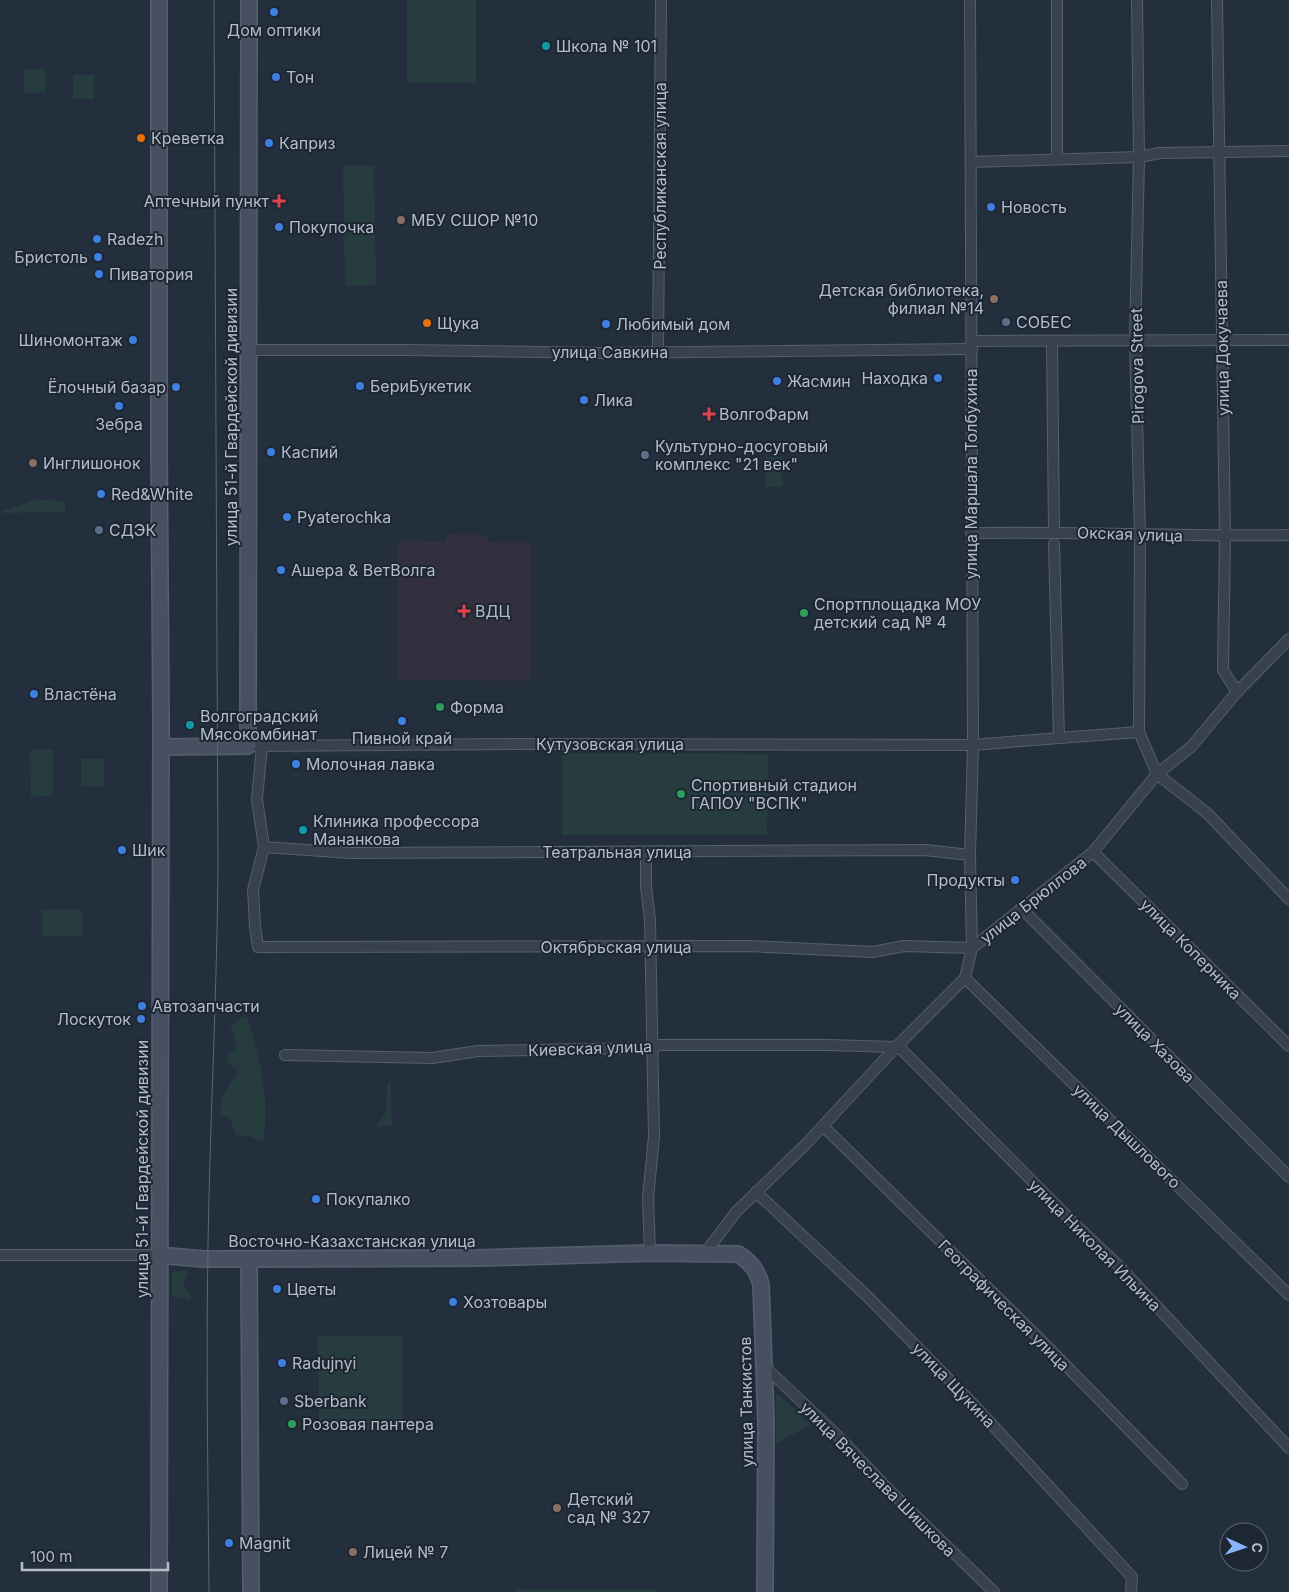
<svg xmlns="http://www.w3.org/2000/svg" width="1289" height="1592" font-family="Inter,sans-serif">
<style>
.medical{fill:#32303f}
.green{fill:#263c3f}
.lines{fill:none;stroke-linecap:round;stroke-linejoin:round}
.street-casing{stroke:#565f6c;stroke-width:12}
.secondary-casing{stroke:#565f6c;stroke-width:18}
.street{stroke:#38414e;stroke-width:10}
.secondary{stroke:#465061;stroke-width:15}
.tram{stroke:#5a6575;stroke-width:1}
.shop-dot{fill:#3f7fe0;stroke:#1d2633;stroke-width:2}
.culture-dot{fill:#0f9aa8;stroke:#1d2633;stroke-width:2}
.food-dot{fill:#e8710a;stroke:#1d2633;stroke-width:2}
.health-dot{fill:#e0444e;stroke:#1d2633;stroke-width:2}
.education-dot{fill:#8d6e63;stroke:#1d2633;stroke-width:2}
.service-dot{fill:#5c6f8a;stroke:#1d2633;stroke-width:2}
.leisure-dot{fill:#2e9e5b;stroke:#1d2633;stroke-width:2}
.labels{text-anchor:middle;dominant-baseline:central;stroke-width:4;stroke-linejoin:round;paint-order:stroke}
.poi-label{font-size:16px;fill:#b4bcc9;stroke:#1d2633;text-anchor:start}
.street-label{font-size:16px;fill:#b4bcc9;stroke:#1d2633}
</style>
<rect width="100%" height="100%" fill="#242f3e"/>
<!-- medical -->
<polygon class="medical" points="446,534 485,535 489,542 531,543 530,681 397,680 398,541 446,542"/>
<!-- green -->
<g class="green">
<rect x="407" y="0" width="69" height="83"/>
<polygon points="24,69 46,69 45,93 24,93"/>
<rect x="73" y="75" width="21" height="24"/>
<polygon points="343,166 374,166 376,285 345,286"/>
<polygon points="766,457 783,457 782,487 765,487"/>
<polygon points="36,500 65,501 65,512 2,513 3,511"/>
<polygon points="30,750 53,750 53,796 31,797"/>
<polygon points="562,753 768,754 767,835 562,835"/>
<rect x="81" y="759" width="23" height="27"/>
<rect x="42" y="910" width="40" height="26"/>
<path d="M247,1016c12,38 24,84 16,125l-14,-5 -13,-1 -7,-18 -9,-3 2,-18 16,-25 -10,-9v-9l8,-5 -2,-14 -4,-6 10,-10z"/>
<polygon points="391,1082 392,1125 376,1128 386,1112 387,1084"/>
<polygon points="186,1270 188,1272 183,1285 192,1299 189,1300 172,1296 172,1272"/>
<polygon points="318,1336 402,1336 402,1429 319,1429"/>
<polygon points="776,1394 781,1396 810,1424 776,1444"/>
<rect x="517" y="1589" width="139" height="3"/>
</g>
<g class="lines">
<defs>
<g id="street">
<polyline points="1057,0 1057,159"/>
<polyline points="1137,0 1139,157 1135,341 1140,535 1139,732"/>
<polyline points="1217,0 1225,536 1223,670 1237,692"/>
<polyline points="971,162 1139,157 1160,153 1289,151"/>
<polyline points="972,341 1289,340"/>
<polyline points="1052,341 1054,532"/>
<polyline points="249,350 406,350 603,353 972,349"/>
<polyline points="658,352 661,0"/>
<path d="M971,533c106,-2 212,4 318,2"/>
<polyline points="1054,544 1059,738 1139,732 1157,774 1207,813 1289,899"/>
<polyline points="256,746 511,744 973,745 1059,738"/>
<polyline points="262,746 257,799 264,847 253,890 255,926 258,947 749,946 873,952 904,946 972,948"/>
<polyline points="264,847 351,853 925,850 970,855"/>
<polyline points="646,852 646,886 650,920 654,1137 648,1198 650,1253"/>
<polyline points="1093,852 1289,1046"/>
<polyline points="1021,908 1289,1177"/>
<polyline points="972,948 1093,852 1157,774 1191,747 1237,692 1289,639"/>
<polyline points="965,978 1289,1295"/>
<polyline points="285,1055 432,1058 478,1051 645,1048 660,1045 828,1045 896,1047 902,1050 1076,1225 1119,1266 1289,1448"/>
<polyline points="823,1126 1040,1339 1182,1484"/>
<polyline points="756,1192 868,1297 974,1405 1132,1577 1131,1592"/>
<polyline points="705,1253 736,1212 806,1144 896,1047 965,978 972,948 970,855 973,745 970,0"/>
<polyline points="0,1255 159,1255"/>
<polyline points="763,1365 840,1438 886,1487 994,1592"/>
</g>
<g id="secondary">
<polyline points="161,747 248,746 249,0"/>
<path d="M159,1255l44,4h46l229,-1 172,-5 88,1c13,8 20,17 23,31l5,135 -1,172"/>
<polyline points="249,1259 251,1592"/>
<polyline points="159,1592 161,721 159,447 159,0"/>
</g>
</defs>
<!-- street casing -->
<use href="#street" class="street-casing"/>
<!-- secondary casing -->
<use href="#secondary" class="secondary-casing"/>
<!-- street -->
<use href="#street" class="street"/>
<!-- secondary -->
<use href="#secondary" class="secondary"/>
<!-- tram -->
<path class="tram" d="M209,1592c-1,-116 -3,-232 -1,-348 2,-125 9,-251 10,-377l-4,-867"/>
</g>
<!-- markers -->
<g class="shop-dot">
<circle cx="274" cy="12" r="5"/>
<circle cx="276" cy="77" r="5"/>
<circle cx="269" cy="143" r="5"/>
<circle cx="991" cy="207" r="5"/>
<circle cx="279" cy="227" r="5"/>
<circle cx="97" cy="239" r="5"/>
<circle cx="98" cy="257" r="5"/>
<circle cx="99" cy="274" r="5"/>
<circle cx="606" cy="324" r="5"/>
<circle cx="133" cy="340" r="5"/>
<circle cx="938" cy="378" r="5"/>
<circle cx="777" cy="381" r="5"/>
<circle cx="360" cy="386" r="5"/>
<circle cx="176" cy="387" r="5"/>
<circle cx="584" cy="400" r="5"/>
<circle cx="119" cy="406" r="5"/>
<circle cx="271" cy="452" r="5"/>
<circle cx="101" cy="494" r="5"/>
<circle cx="287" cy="517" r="5"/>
<circle cx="281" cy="570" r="5"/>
<circle cx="34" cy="694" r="5"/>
<circle cx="402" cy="721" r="5"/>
<circle cx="296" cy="764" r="5"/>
<circle cx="122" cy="850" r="5"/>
<circle cx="1015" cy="880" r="5"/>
<circle cx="142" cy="1006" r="5"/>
<circle cx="141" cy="1019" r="5"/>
<circle cx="316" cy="1199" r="5"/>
<circle cx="277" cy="1289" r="5"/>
<circle cx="453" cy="1302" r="5"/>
<circle cx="282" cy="1363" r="5"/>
<circle cx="229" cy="1543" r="5"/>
</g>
<g class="culture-dot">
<circle cx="546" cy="46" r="5"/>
<circle cx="190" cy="725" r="5"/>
<circle cx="303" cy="830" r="5"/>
</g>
<g class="food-dot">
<circle cx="141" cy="138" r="5"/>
<circle cx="427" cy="323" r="5"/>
</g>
<g class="health-dot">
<path d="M276.5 193.5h5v5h5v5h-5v5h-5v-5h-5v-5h5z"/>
<path d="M706.5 406.5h5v5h5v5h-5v5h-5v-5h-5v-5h5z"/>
<path d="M461.5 603.5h5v5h5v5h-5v5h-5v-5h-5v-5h5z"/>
</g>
<g class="education-dot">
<circle cx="401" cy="220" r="5"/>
<circle cx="994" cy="299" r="5"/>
<circle cx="33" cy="463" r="5"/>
<circle cx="557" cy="1508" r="5"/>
<circle cx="353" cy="1552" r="5"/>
</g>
<g class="service-dot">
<circle cx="1006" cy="322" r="5"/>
<circle cx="645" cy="455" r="5"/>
<circle cx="99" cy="530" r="5"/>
<circle cx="284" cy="1401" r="5"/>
</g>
<g class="leisure-dot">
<circle cx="804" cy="613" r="5"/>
<circle cx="440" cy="707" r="5"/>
<circle cx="681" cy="794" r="5"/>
<circle cx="292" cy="1424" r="5"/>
</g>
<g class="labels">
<!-- poi labels -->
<g class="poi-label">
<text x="274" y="30" text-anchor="middle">Дом оптики</text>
<text x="556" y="46">Школа № 101</text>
<text x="286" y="77">Тон</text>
<text x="151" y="138">Креветка</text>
<text x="279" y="143">Каприз</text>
<text x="269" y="201" text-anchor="end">Аптечный пункт</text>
<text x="1001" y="207">Новость</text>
<text x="411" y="220">МБУ СШОР №10</text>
<text x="289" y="227">Покупочка</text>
<text x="107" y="239">Radezh</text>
<text x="88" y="257" text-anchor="end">Бристоль</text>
<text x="109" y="274">Пиватория</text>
<text x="984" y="290" text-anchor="end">Детская библиотека,<tspan x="984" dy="18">филиал №14</tspan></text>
<text x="1016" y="322">СОБЕС</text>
<text x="437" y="323">Щука</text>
<text x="616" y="324">Любимый дом</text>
<text x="123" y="340" text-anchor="end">Шиномонтаж</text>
<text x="928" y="378" text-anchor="end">Находка</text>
<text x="787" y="381">Жасмин</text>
<text x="370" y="386">БериБукетик</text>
<text x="166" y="387" text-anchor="end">Ёлочный базар</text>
<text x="594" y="400">Лика</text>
<text x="719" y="414">ВолгоФарм</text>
<text x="119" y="424" text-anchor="middle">Зебра</text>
<text x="655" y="446">Культурно-досуговый<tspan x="655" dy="18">комплекс "21 век"</tspan></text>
<text x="281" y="452">Каспий</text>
<text x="43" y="463">Инглишонок</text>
<text x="111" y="494">Red&amp;White</text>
<text x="297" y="517">Pyaterochka</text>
<text x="109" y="530">СДЭК</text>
<text x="291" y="570">Ашера &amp; ВетВолга</text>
<text x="814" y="604">Спортплощадка МОУ<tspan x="814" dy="18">детский сад № 4</tspan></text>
<text x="475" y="611">ВДЦ</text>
<text x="44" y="694">Властёна</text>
<text x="450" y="707">Форма</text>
<text x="200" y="716">Волгоградский<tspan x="200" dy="18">Мясокомбинат</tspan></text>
<text x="402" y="738" text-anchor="middle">Пивной край</text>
<text x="306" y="764">Молочная лавка</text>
<text x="691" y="785">Спортивный стадион<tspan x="691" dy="18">ГАПОУ "ВСПК"</tspan></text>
<text x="313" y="821">Клиника профессора<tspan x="313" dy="18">Мананкова</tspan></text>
<text x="132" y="850">Шик</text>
<text x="1005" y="880" text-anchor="end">Продукты</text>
<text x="152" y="1006">Автозапчасти</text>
<text x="131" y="1019" text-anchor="end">Лоскуток</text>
<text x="326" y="1199">Покупалко</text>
<text x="287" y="1289">Цветы</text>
<text x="463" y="1302">Хозтовары</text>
<text x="292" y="1363">Radujnyi</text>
<text x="294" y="1401">Sberbank</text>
<text x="302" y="1424">Розовая пантера</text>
<text x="567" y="1499">Детский<tspan x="567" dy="18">сад № 327</tspan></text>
<text x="239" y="1543">Magnit</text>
<text x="363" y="1552">Лицей № 7</text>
</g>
<!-- street labels -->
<g class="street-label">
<text transform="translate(660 176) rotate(-90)">Республиканская улица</text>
<text transform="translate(1222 348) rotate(-91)">улица Докучаева</text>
<text x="610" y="352">улица Савкина</text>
<text transform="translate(1137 366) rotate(-91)">Pirogova Street</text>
<text transform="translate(231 417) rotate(-90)">улица 51-й Гвардейской дивизии</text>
<text transform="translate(971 474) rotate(-90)">улица Маршала Толбухина</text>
<text transform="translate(1130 534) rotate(2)">Окская улица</text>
<text x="610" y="744">Кутузовская улица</text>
<text x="617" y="852">Театральная улица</text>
<text transform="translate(1033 900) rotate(-38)">улица Брюллова</text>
<text x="616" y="947">Октябрьская улица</text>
<text transform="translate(1191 949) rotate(45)">улица Коперника</text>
<text transform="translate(1155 1043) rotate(45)">улица Хазова</text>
<text transform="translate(590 1048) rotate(-2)">Киевская улица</text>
<text transform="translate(1127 1136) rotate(44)">улица Дышлового</text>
<text transform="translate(142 1169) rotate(-90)">улица 51-й Гвардейской дивизии</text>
<text x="352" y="1241">Восточно-Казахстанская улица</text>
<text transform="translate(1095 1245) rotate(45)">улица Николая Ильина</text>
<text transform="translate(1004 1305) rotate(45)">Географическая улица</text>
<text transform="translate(954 1385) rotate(46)">улица Щукина</text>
<text transform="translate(746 1402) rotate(-91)">улица Танкистов</text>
<text transform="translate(878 1479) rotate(45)">улица Вячеслава Шишкова</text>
</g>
</g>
<!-- north arrow -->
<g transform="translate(1244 1547) rotate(93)"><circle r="24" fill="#1d2633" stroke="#59626f"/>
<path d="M0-4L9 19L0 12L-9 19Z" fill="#8ab4f8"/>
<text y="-8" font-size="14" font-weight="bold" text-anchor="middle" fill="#b4bcc9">С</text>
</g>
<!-- scale -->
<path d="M22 1562v8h146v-8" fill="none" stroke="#b4bcc9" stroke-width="2.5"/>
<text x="30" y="1562" font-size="15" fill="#b4bcc9" stroke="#1d2633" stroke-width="4" paint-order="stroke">100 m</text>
</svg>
